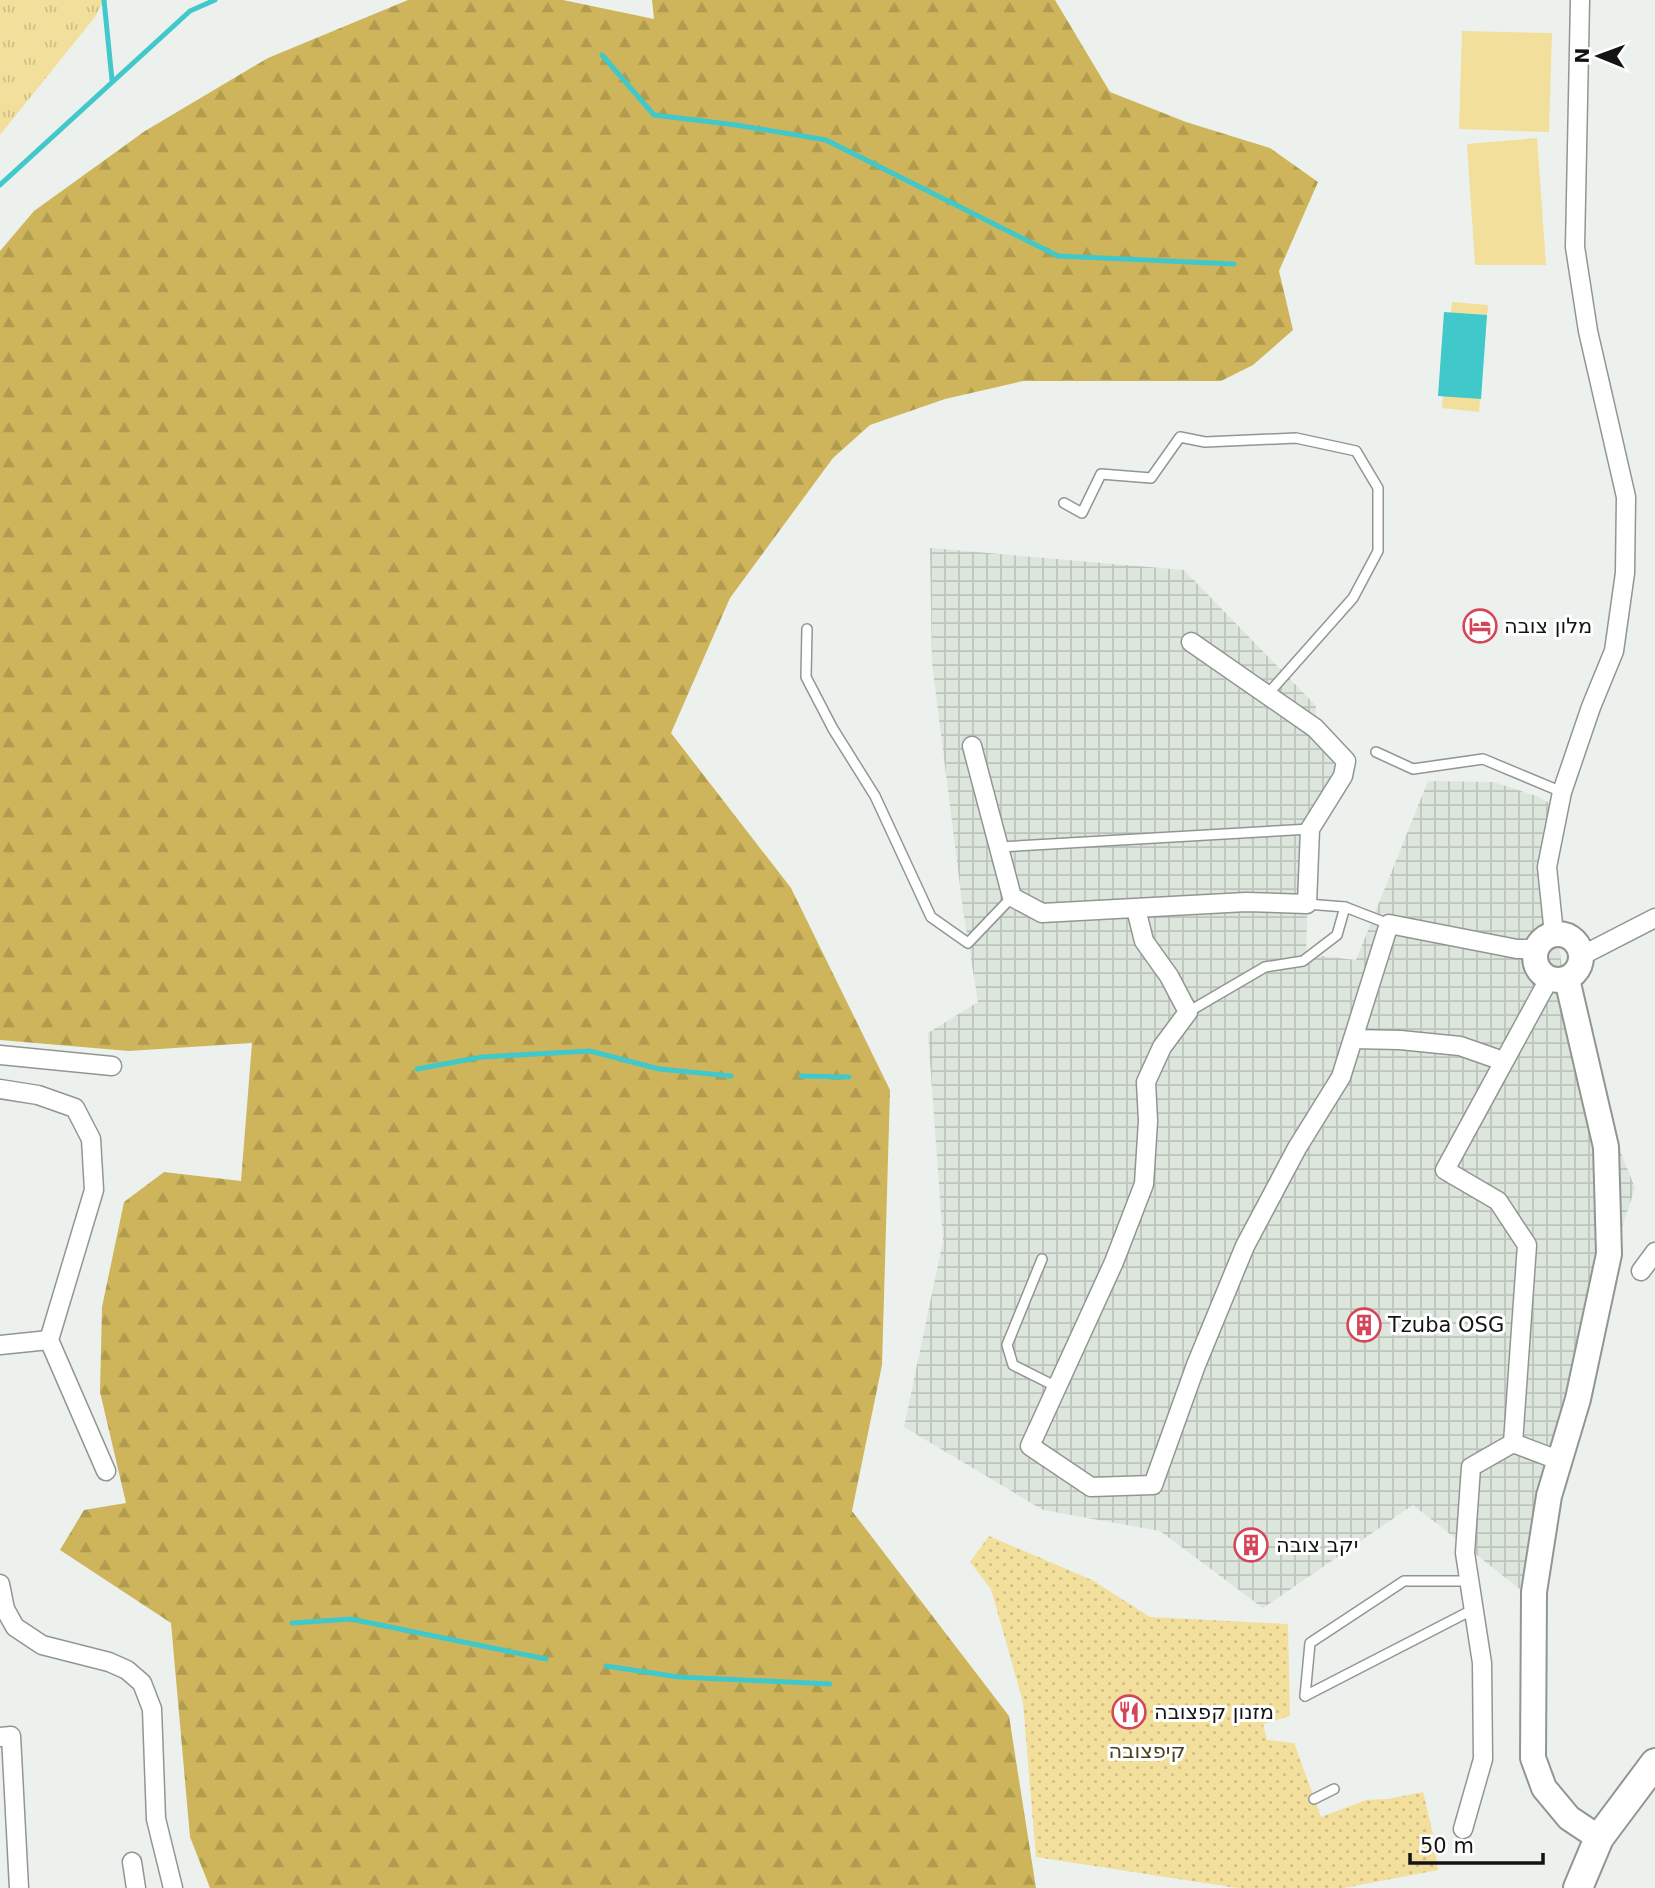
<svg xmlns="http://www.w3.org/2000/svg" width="1655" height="1888" font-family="'DejaVu Sans',Heebo,sans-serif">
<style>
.industrial{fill:url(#industrial-grid)}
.grass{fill:url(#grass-tufts)}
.forest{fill:url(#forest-firs)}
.park{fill:url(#park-dots)}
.garden{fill:#f2df9c}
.water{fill:#40c8ca}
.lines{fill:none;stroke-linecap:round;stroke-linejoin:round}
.stream{stroke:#40c8ca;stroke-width:5}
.lane-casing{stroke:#929692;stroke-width:12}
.street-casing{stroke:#929692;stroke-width:21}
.secondary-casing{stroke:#929692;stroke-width:28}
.primary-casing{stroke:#929692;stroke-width:32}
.lane{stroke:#fff;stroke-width:9}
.street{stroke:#fff;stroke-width:18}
.secondary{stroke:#fff;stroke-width:24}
.primary{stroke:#fff;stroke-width:28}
.labels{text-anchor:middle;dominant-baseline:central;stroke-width:6;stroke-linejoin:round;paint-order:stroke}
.poi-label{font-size:21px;fill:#131413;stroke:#fff;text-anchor:start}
.park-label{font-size:21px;fill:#4b401a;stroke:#fff}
</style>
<defs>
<pattern id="industrial-grid" width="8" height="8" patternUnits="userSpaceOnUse" patternTransform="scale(1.75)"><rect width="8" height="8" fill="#dce6dc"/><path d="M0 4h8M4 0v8" fill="none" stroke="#bcc4bc"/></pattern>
<pattern id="grass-tufts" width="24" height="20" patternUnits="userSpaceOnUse" patternTransform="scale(1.75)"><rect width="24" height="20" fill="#f2df9c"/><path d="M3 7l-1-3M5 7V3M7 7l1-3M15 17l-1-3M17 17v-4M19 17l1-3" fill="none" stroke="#cfbe86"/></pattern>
<pattern id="forest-firs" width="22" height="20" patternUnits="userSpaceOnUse" patternTransform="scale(1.75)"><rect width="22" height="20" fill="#ceb55b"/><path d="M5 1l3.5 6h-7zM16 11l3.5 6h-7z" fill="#b09b4e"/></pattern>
<pattern id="park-dots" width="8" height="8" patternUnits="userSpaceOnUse" patternTransform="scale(1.75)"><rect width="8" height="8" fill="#f2df9c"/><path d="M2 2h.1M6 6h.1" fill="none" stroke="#cfbe86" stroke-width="1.8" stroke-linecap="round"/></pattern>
</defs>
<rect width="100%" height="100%" fill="#edf1ed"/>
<!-- industrial -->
<polygon class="industrial" points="930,548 1184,570 1316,706 1315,728 1337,770 1310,829 1306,954 1356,960 1428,781 1494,782 1539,797 1554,806 1549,869 1562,968 1593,1082 1635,1188 1537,1489 1525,1593 1413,1505 1263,1608 1160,1531 1043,1510 904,1427 943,1241 928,1033 978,1002 963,910 932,663"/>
<!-- grass -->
<polygon class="grass" points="0,0 104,0 95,17 0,135"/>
<!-- forest -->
<polygon class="forest" points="408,0 563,0 654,19 652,0 1055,0 1110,92 1186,122 1270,148 1318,182 1279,271 1293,330 1253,365 1221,381 1023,381 945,399 870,425 833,458 730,598 671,733 791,888 890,1090 882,1365 852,1511 1009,1716 1036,1888 210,1888 190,1837 171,1623 60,1550 84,1510 126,1503 100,1392 102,1307 124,1202 164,1172 241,1181 252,1043 129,1051 0,1040 0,251 34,211 145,131 268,58"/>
<!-- park -->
<polygon class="park" points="989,1536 1092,1580 1150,1617 1288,1624 1290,1716 1263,1724 1267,1740 1294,1743 1321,1817 1366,1800 1388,1799 1423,1792 1433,1834 1438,1870 1344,1888 1237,1888 1036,1857 1023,1702 991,1589 970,1562"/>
<!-- garden -->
<g class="garden">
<polygon points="1462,31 1552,33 1549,132 1459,129"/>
<polygon points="1537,138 1546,265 1475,265 1467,144"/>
<polygon points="1452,302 1488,305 1479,412 1442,408"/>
</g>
<!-- water -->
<polygon class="water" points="1444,312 1487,315 1481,399 1438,396"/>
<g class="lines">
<!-- stream -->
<g class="stream">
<polyline points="104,0 112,80"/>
<polyline points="602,55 654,115 736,125 826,140 1058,256 1234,264"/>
<polyline points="0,185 190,11 215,0"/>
<polyline points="417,1069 482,1057 590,1051 659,1069 731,1076"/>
<polyline points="801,1076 849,1077"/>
<polyline points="292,1623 351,1619 546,1659"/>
<polyline points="606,1666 679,1677 830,1684"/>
</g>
<defs>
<g id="lane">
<polyline points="1064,503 1082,513 1101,474 1151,478 1180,437 1205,442 1296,438 1356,451 1378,488 1378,551 1353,598 1267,695"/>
<polyline points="807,629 806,677 833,729 875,796 931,917 968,943 1012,897"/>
<polyline points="1376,752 1413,769 1483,759 1562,792"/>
<polyline points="999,847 1310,829"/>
<polyline points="1307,904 1345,907 1389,924"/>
<polyline points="1188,1012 1265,967 1303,961 1337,935 1345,907"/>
<polyline points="1042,1259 1007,1345 1013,1365 1057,1387"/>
<polyline points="1305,1696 1310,1643 1404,1581 1469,1581"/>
<polyline points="1305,1696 1474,1609"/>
<polyline points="1314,1799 1334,1789"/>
</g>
<g id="street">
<polyline points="972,746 1012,897 1042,913 1246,902 1307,904 1310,829 1343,776 1346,761 1315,728 1191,642"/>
<polyline points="1136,909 1144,941 1169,976 1188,1012 1162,1047 1146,1082 1148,1121 1144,1184 1114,1262 1030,1446 1091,1487 1153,1485 1196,1365 1245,1246 1297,1148 1341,1077 1389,924 1517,949 1536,949"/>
<polyline points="1554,934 1547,867 1562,792 1591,707 1614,651 1625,573 1626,497 1588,331 1575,247 1580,0"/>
<polyline points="1581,956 1655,918"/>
<polyline points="1353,1039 1400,1040 1460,1046 1503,1061"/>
<polyline points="0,1055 112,1066"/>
<polyline points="0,1089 38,1095 75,1108 91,1139 94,1190 49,1340 106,1471"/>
<polyline points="1641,1271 1655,1252"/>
<polyline points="0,1345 49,1340"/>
<polyline points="1513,1443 1558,1460"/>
<polyline points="0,1584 5,1609 15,1627 42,1645 109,1662 127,1670 142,1683 152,1709 156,1819 173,1888"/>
<polyline points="0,1737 11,1736 19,1888"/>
<polyline points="1463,1829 1483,1759 1482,1663 1465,1553 1471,1467 1513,1443 1527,1245 1498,1201 1445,1170 1549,979"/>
<polyline points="132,1862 136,1888"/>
</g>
<g id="secondary">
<circle cx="1558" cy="957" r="23"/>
<polyline points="1567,979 1606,1147 1609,1254 1578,1399 1549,1496 1534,1592 1533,1758 1544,1788 1569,1818 1599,1838"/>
</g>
<polyline id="primary" points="1578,1888 1599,1838 1655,1763"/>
</defs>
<!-- lane casing -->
<use href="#lane" class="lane-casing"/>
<!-- street casing -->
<use href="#street" class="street-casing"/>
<!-- secondary casing -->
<use href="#secondary" class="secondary-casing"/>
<!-- primary casing -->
<use href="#primary" class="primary-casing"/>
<!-- lane -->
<use href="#lane" class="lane"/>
<!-- street -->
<use href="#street" class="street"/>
<!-- secondary -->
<use href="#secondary" class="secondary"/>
<!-- primary -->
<use href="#primary" class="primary"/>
</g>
<!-- icons -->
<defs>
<symbol id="hotel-ring" viewBox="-11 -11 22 22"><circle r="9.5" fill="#fff" stroke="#d54558" stroke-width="1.5"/><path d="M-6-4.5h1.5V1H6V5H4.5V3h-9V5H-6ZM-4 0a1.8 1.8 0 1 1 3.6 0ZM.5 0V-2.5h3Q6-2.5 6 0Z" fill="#d54558"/></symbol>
<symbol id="building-ring" viewBox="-11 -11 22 22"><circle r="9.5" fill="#fff" stroke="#d54558" stroke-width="1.5"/><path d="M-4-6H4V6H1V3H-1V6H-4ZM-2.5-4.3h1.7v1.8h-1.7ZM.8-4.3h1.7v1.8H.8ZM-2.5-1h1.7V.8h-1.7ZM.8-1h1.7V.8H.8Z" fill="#d54558"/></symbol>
<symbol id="restaurant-ring" viewBox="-11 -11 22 22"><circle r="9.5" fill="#fff" stroke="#d54558" stroke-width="1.5"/><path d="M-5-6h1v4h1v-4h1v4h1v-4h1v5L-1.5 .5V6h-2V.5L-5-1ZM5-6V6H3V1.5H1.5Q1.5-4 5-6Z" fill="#d54558"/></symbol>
</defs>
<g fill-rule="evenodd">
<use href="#hotel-ring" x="1461" y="607" width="38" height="38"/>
<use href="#building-ring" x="1345" y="1306" width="38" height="38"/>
<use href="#building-ring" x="1232" y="1526" width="38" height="38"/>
<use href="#restaurant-ring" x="1110" y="1693" width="38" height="38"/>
</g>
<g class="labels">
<!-- poi labels -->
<g class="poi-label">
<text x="1504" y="626">מלון צובה</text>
<text x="1388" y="1325">Tzuba OSG</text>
<text x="1276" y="1545">יקב צובה</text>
<text x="1154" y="1712">מזנון קפצובה</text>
</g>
<!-- park labels -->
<g class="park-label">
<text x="1147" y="1751">קיפצובה</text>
</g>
</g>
<!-- north arrow -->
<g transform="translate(1599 56) rotate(271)" stroke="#ffffff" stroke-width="5" paint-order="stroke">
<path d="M0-5L12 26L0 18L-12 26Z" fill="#131413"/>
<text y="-10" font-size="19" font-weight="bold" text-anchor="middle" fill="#131413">N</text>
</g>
<!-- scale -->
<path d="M1410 1853v10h133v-10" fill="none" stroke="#131413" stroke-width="3.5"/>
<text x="1420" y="1853" font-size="21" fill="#131413" stroke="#ffffff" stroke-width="5" paint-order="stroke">50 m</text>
</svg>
